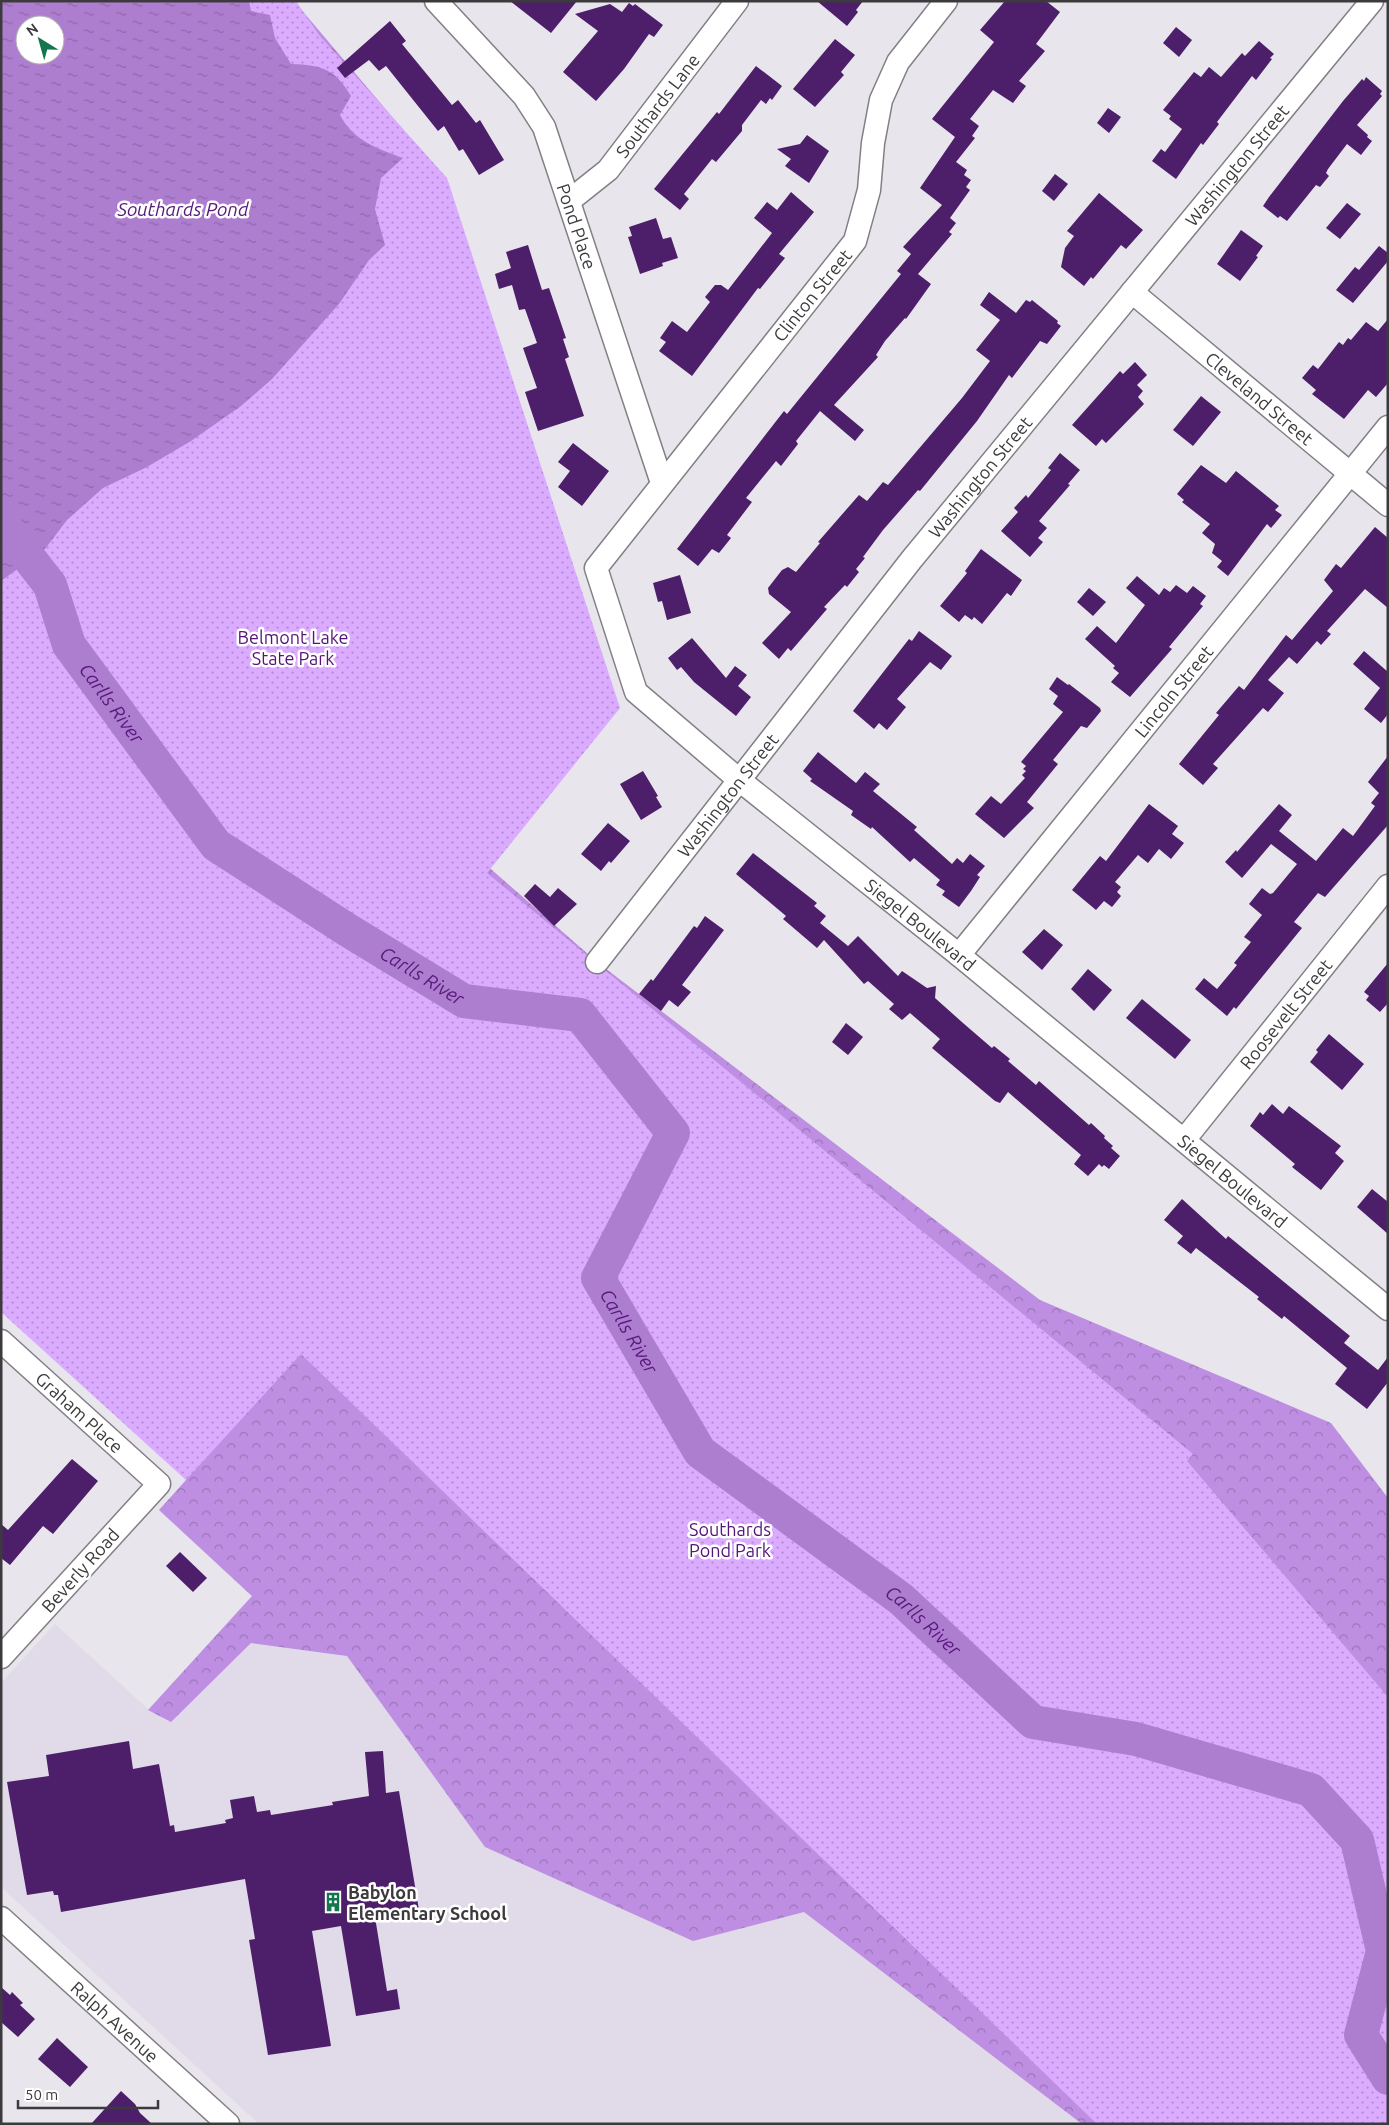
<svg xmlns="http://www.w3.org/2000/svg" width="1389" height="2125" font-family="Ubuntu,sans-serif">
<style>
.built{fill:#e1dae8}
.forest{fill:url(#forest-crowns)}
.park{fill:url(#park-dots);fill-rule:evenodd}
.water{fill:url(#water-ripples);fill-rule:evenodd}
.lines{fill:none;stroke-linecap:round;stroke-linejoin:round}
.river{stroke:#ad7ed0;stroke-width:34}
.building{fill:#4d1f6a}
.minor-casing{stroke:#827f85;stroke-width:25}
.minor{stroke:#fff;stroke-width:22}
.labels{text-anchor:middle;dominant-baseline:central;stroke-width:5;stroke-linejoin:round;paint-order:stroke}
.street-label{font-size:18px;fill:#3c3a3d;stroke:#fff}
.park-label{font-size:18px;fill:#551478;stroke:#fff}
.poi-label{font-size:18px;font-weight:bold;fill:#3c3a3d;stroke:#fff;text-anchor:start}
.water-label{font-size:19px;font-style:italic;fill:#58197c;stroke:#fff}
</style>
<defs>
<pattern id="forest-crowns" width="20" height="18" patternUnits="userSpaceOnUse" patternTransform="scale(1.25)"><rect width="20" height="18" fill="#be8ee2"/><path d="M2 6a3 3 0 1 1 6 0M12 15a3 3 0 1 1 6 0" fill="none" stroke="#9c75b8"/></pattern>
<pattern id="park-dots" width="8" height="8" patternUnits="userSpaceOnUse" patternTransform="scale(1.25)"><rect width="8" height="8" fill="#daabfe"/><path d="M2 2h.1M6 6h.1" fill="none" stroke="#b28ccf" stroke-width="1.8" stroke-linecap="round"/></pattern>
<pattern id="water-ripples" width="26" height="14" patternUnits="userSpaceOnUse" patternTransform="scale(1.25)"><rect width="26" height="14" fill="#ad7ed0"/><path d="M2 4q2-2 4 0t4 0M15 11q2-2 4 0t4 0" fill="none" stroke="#8e68aa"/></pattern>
</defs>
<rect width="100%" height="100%" fill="#e9e5ec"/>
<!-- built -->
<polygon class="built" points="301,1354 1097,2124 259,2124 1,1887 1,1683 55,1624 149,1710 252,1597 159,1510"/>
<!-- forest -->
<polygon class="forest" points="294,1 449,184 460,842 597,962 1040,1300 1331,1423 1388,1498 1388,2018 1334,2124 1082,2124 804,1912 693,1941 485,1847 347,1656 251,1643 171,1722 148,1710 252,1596 159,1510 186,1480 1,581"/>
<!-- park -->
<path class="park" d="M1,1h295l23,34 128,143 173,530 -133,165 706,581 -6,7 201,236v427h-291l-796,-770 -115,126 -185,-168zM25,25h30v30h-30z"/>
<!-- water -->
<path class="water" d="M1,1h248l2,10 19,4 5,23 16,26c31,1 44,5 60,32l-11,19c14,26 36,33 63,43l-22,20 -6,31 10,36 -16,15 -30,44 -67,75 -31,27 -50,35 -44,26 -44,21 -36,32 -22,29 -44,32zM25,25h30v30h-30z"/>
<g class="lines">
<!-- river -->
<path class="river" id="s1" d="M1,522l49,63 19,60 147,200 130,84 118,72 116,14 93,118 -75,145 102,174 201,147 132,123 103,17 175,51 46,50 26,111 -22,84 27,43"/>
</g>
<!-- building -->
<g class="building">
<polygon points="510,1 577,1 551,33"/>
<polygon points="817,1 863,1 856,10 858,12 847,26"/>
<polygon points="1005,1 1046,1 1060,12 1036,44 1045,51 1019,81 1026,86 1013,103 993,90 970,119 979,126 972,136 975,138 956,162 967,170 964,175 971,180 966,187 970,190 950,218 956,223 949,232 952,234 918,274 931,284 906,319 905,318 885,341 876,355 878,357 834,405 864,430 855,441 820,411 796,441 798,444 781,466 776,461 746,498 752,502 727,535 731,538 719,553 712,549 698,566 677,549 784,411 787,414 901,274 897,271 911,254 903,247 942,205 920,188 955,137 932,119 994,42 980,30"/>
<polygon points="629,3 633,6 635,4 663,25 654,37 649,34 624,69 596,101 563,72 598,31 575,14 610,4 622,12"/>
<polygon points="390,21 406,41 402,44 452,105 458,100 476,123 480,120 504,160 479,175 463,149 459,151 444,126 438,131 386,66 379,71 369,60 345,78 337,68"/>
<polygon points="1176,27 1192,40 1179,57 1163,43"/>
<polygon points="835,39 855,55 841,72 844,75 815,107 793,89"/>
<polygon points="1259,41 1274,54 1270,58 1272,59 1256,80 1252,76 1217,122 1219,124 1203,145 1201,143 1176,179 1152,161 1161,149 1165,152 1182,129 1169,119 1171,116 1163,110 1194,72 1201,77 1209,67 1221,77 1242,53 1245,56"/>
<polygon points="756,66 782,86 772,100 770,98 766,104 761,100 742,125 742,131 716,162 712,159 684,194 689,199 680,210 654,189 717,112 719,114"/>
<polygon points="1366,77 1382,91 1380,94 1382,96 1357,125 1368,135 1367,137 1372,141 1361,155 1347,144 1328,169 1326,173 1329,176 1320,187 1316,185 1287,221 1280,216 1278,218 1263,206 1269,197 1343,101 1362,79 1364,81"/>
<polygon points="1108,108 1121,117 1109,133 1097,123"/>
<polygon points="807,135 829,151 809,183 785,166 791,159 777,149 800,144"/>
<polygon points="1055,174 1068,184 1054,201 1042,191"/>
<polygon points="791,192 814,212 779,254 785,258 760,289 758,288 692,376 659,351 666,342 660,338 672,321 687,332 710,302 705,297 715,285 721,285 728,290 772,233 754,218 767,202 777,210"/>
<polygon points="1099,193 1143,230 1126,249 1121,245 1093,279 1091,277 1084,286 1061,267 1065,248 1074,236 1067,231"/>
<polygon points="1347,203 1361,214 1340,239 1326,228"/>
<polygon points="656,218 663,239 671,237 678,258 662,263 663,266 640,274 628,237 632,236 629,227"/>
<polygon points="1241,230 1263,246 1256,256 1258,257 1240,281 1217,264"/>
<polygon points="528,245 542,290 549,288 566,338 563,339 569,357 565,359 584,416 538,431 525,392 537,388 523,348 537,343 525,309 519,310 512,285 499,289 495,274 511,268 506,252"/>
<polygon points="1379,246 1388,253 1388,261 1353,303 1336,290 1355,267 1359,270"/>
<polygon points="989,292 1016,313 1026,300 1030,302 1032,300 1058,321 1057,323 1061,326 1047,344 1040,341 1012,378 1009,375 977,421 920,491 918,490 883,530 863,557 865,558 856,569 859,572 847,587 845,585 824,607 827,609 791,651 788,648 779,659 762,643 791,612 769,594 768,588 782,570 788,567 796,572 820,543 818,542 859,495 867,501 883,482 888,485 962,398 990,361 976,350 1000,320 980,305"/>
<polygon points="1388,319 1388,383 1376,397 1368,390 1344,419 1312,394 1316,390 1302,378 1313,365 1318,369 1339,342 1343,345 1348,338 1351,340 1366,322 1378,331"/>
<polygon points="1135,362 1147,375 1137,385 1143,391 1138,397 1144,404 1106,443 1102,439 1096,446 1072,425 1120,371 1123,374"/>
<polygon points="1201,396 1221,412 1193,446 1173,430"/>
<polygon points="573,443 609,471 582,506 558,487 570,471 558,462"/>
<polygon points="1060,453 1080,470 1068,484 1070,485 1039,521 1047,528 1038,538 1043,542 1030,557 1001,531 1018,512 1014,508 1026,495 1028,498 1051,470 1048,468"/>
<polygon points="1201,465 1226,483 1236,471 1279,506 1275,510 1282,515 1271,528 1267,524 1228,576 1217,567 1222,561 1212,553 1215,544 1202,533 1210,524 1182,502 1184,500 1177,494"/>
<polygon points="1375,527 1388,538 1388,608 1365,589 1327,631 1331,634 1321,645 1317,641 1297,664 1289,657 1268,680 1284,693 1268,712 1263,708 1213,764 1218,768 1203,785 1179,764 1219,715 1216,713 1239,686 1244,690 1286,635 1292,640 1333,591 1324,580 1336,564 1341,568"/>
<polygon points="981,549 1022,580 1011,596 1007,593 982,624 974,617 972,620 965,615 959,622 940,606 967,573 965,571"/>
<polygon points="680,575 691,613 667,620 662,601 658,602 653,583"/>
<polygon points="1137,576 1159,595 1164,588 1170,592 1176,585 1187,593 1193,586 1206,596 1200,604 1203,606 1169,647 1172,649 1130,697 1111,682 1119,673 1113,668 1115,666 1085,639 1097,626 1116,643 1145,605 1126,588"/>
<polygon points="1089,588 1106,602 1093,616 1077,602"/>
<polygon points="919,631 952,656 941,670 930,662 897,699 906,707 887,730 879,723 874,729 853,711 909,639 912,641"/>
<polygon points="692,638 726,678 735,666 747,675 738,686 751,697 736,716 694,682 681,667 677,670 668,658"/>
<polygon points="1364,651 1388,672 1388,714 1381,723 1364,709 1380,688 1353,664"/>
<polygon points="1057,677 1068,685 1069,684 1100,708 1101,711 1087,728 1081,726 1053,760 1058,764 1027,802 1034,808 1004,838 975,814 991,796 1001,804 1025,778 1022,775 1026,771 1023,769 1026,766 1021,762 1063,712 1053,704 1058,696 1049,689"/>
<polygon points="818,752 856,783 865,772 880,784 873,791 917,827 914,830 952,864 957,858 963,863 970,854 985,866 977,875 980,877 971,891 959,907 942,895 945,891 936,885 940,880 914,858 910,862 872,827 871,829 851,815 853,811 810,781 812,779 803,771"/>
<polygon points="1388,756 1388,825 1325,897 1318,893 1294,922 1302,928 1236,1009 1234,1007 1227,1016 1195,989 1204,978 1217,989 1237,965 1234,963 1251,942 1244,937 1262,915 1249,904 1262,888 1270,894 1273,893 1297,864 1271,844 1242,878 1225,862 1236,850 1237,852 1279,804 1292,815 1279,831 1316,861 1343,828 1353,836 1375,806 1371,803 1379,793 1368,782"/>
<polygon points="643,771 658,796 656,797 662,807 641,820 620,784"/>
<polygon points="1149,804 1178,826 1172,834 1184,843 1171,859 1159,849 1148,863 1138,855 1115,882 1121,887 1117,892 1121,896 1112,907 1104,901 1096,910 1072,890 1100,856 1106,861"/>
<polygon points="608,823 630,841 611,863 609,861 601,871 581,854"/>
<polygon points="753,853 817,903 814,906 826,916 820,923 848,946 858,936 898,976 902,971 927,988 936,986 935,998 963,1023 992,1048 994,1046 1010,1059 1008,1061 1036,1085 1039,1081 1089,1125 1091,1123 1105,1136 1104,1138 1113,1146 1111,1148 1120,1156 1109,1169 1104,1165 1102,1167 1099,1164 1088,1176 1074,1164 1081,1155 1008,1092 1000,1103 995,1101 932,1048 940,1039 910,1013 902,1020 889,1009 894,1004 868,981 864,984 824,940 817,948 783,919 786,916 736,874"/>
<polygon points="535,884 550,897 558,888 577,904 554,926 524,896"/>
<polygon points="705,916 724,930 682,985 691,992 678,1007 669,1000 661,1011 639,994 651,979 653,981 694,926 697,928"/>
<polygon points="1044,929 1063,945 1042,970 1022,952"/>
<polygon points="1388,963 1388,1003 1380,1012 1366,1000 1369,996 1364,992"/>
<polygon points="1088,969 1112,990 1094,1011 1071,989"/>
<polygon points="1142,999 1191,1040 1175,1059 1126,1018"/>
<polygon points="846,1023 863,1037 848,1055 832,1042"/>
<polygon points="1329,1034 1364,1064 1342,1090 1310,1062 1318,1052 1316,1050"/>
<polygon points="1272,1104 1283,1114 1289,1106 1341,1146 1335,1153 1344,1161 1321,1190 1292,1167 1295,1164 1250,1126 1260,1112 1263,1115"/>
<polygon points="1372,1189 1388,1202 1388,1234 1357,1207"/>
<polygon points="1182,1199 1226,1239 1228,1236 1350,1336 1344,1343 1378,1370 1388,1357 1388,1382 1367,1409 1335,1384 1347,1368 1284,1316 1282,1319 1257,1299 1259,1297 1196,1248 1191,1254 1177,1243 1183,1236 1164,1220"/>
<polygon points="72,1459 98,1481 53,1534 43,1526 10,1565 1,1558 1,1524 8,1530"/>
<polygon points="180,1552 207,1578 193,1592 166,1566"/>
<polygon points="129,1741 133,1769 159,1764 170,1826 174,1825 175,1832 226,1823 225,1820 233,1818 230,1800 254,1796 257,1812 270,1810 271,1815 333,1805 332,1802 369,1796 365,1752 383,1751 386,1793 399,1791 419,1910 375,1917 387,1991 397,1989 400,2009 356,2016 341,1926 312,1931 331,2046 268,2055 249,1940 255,1939 245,1879 61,1912 58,1895 54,1895 53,1891 27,1895 7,1782 49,1776 46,1755"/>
<polygon points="1,1987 10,1995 12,1992 23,2003 20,2005 35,2019 18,2037 1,2022"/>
<polygon points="57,2038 88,2067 70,2087 38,2059"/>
<polygon points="121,2091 135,2104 140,2113 152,2124 91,2124"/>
</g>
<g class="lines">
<defs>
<g id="minor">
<path id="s2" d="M436,1l88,95 20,31 118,356"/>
<path id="s3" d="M946,1l-48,61 -17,38 -8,43 -4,47 -14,51 -259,327 40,124 102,87 221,176 429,354"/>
<path id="s4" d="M569,201l39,-31 129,-169"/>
<path id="s5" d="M1132,292l256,213"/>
<path id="s6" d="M959,955l429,-528"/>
<path id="s7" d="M597,962l315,-403 460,-558"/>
<path id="s8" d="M1184,1140l204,-254"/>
<path id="s9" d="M1,1341l158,143 -158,173"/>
<path id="s10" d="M1,1918l227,206"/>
</g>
</defs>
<!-- minor casing -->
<use href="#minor" class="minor-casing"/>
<!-- minor -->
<use href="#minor" class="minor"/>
</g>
<!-- icons -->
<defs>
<symbol id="building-bare" viewBox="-9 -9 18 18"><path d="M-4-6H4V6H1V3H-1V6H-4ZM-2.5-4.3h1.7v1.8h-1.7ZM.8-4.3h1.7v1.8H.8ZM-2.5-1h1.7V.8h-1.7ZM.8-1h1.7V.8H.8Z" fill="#14764e" stroke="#fff" stroke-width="2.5" paint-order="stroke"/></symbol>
</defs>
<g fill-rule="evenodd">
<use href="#building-bare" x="319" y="1888" width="28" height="28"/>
</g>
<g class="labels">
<!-- street labels -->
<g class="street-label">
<text stroke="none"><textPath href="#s4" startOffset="131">Southards Lane</textPath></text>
<text stroke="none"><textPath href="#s7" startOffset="1022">Washington Street</textPath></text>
<text stroke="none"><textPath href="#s2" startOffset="271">Pond Place</textPath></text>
<text transform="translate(812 295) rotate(-51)">Clinton Street</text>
<text stroke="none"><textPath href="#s5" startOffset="166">Cleveland Street</textPath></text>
<text stroke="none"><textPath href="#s7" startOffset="618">Washington Street</textPath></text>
<text stroke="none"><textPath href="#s6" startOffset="340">Lincoln Street</textPath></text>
<text stroke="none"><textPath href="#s7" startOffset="212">Washington Street</textPath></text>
<text stroke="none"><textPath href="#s3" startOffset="1178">Siegel Boulevard</textPath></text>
<text stroke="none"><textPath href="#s8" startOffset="162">Roosevelt Street</textPath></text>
<text stroke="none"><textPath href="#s3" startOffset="1582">Siegel Boulevard</textPath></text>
<text stroke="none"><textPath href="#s9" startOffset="106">Graham Place</textPath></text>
<text transform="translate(80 1570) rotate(-48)">Beverly Road</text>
<text stroke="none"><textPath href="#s10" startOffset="154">Ralph Avenue</textPath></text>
</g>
<!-- park labels -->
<g class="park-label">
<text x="293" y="637">Belmont Lake<tspan x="293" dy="21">State Park</tspan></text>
<text x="730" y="1529">Southards<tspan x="730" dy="21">Pond Park</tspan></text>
</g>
<!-- poi labels -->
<g class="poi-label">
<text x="348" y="1892">Babylon<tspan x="348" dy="21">Elementary School</tspan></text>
</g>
<!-- water labels -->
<g class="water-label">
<text x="183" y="209">Southards Pond</text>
<text stroke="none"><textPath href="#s1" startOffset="215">Carlls River</textPath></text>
<text stroke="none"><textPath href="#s1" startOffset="635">Carlls River</textPath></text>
<text stroke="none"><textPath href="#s1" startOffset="1176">Carlls River</textPath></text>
<text stroke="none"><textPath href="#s1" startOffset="1596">Carlls River</textPath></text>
</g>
</g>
<!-- border -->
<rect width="1389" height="2125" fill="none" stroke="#3c3a3d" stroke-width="5"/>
<!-- north arrow -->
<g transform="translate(40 40) rotate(323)"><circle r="24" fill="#ffffff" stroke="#b1b0b1"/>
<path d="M0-4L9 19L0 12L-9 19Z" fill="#14764e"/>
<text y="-8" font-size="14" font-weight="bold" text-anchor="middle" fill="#3c3a3d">N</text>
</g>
<!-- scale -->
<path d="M18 2100v8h140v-8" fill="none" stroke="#3c3a3d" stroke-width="2.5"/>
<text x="25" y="2100" font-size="15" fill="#3c3a3d" stroke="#ffffff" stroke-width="4" paint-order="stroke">50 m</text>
</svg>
